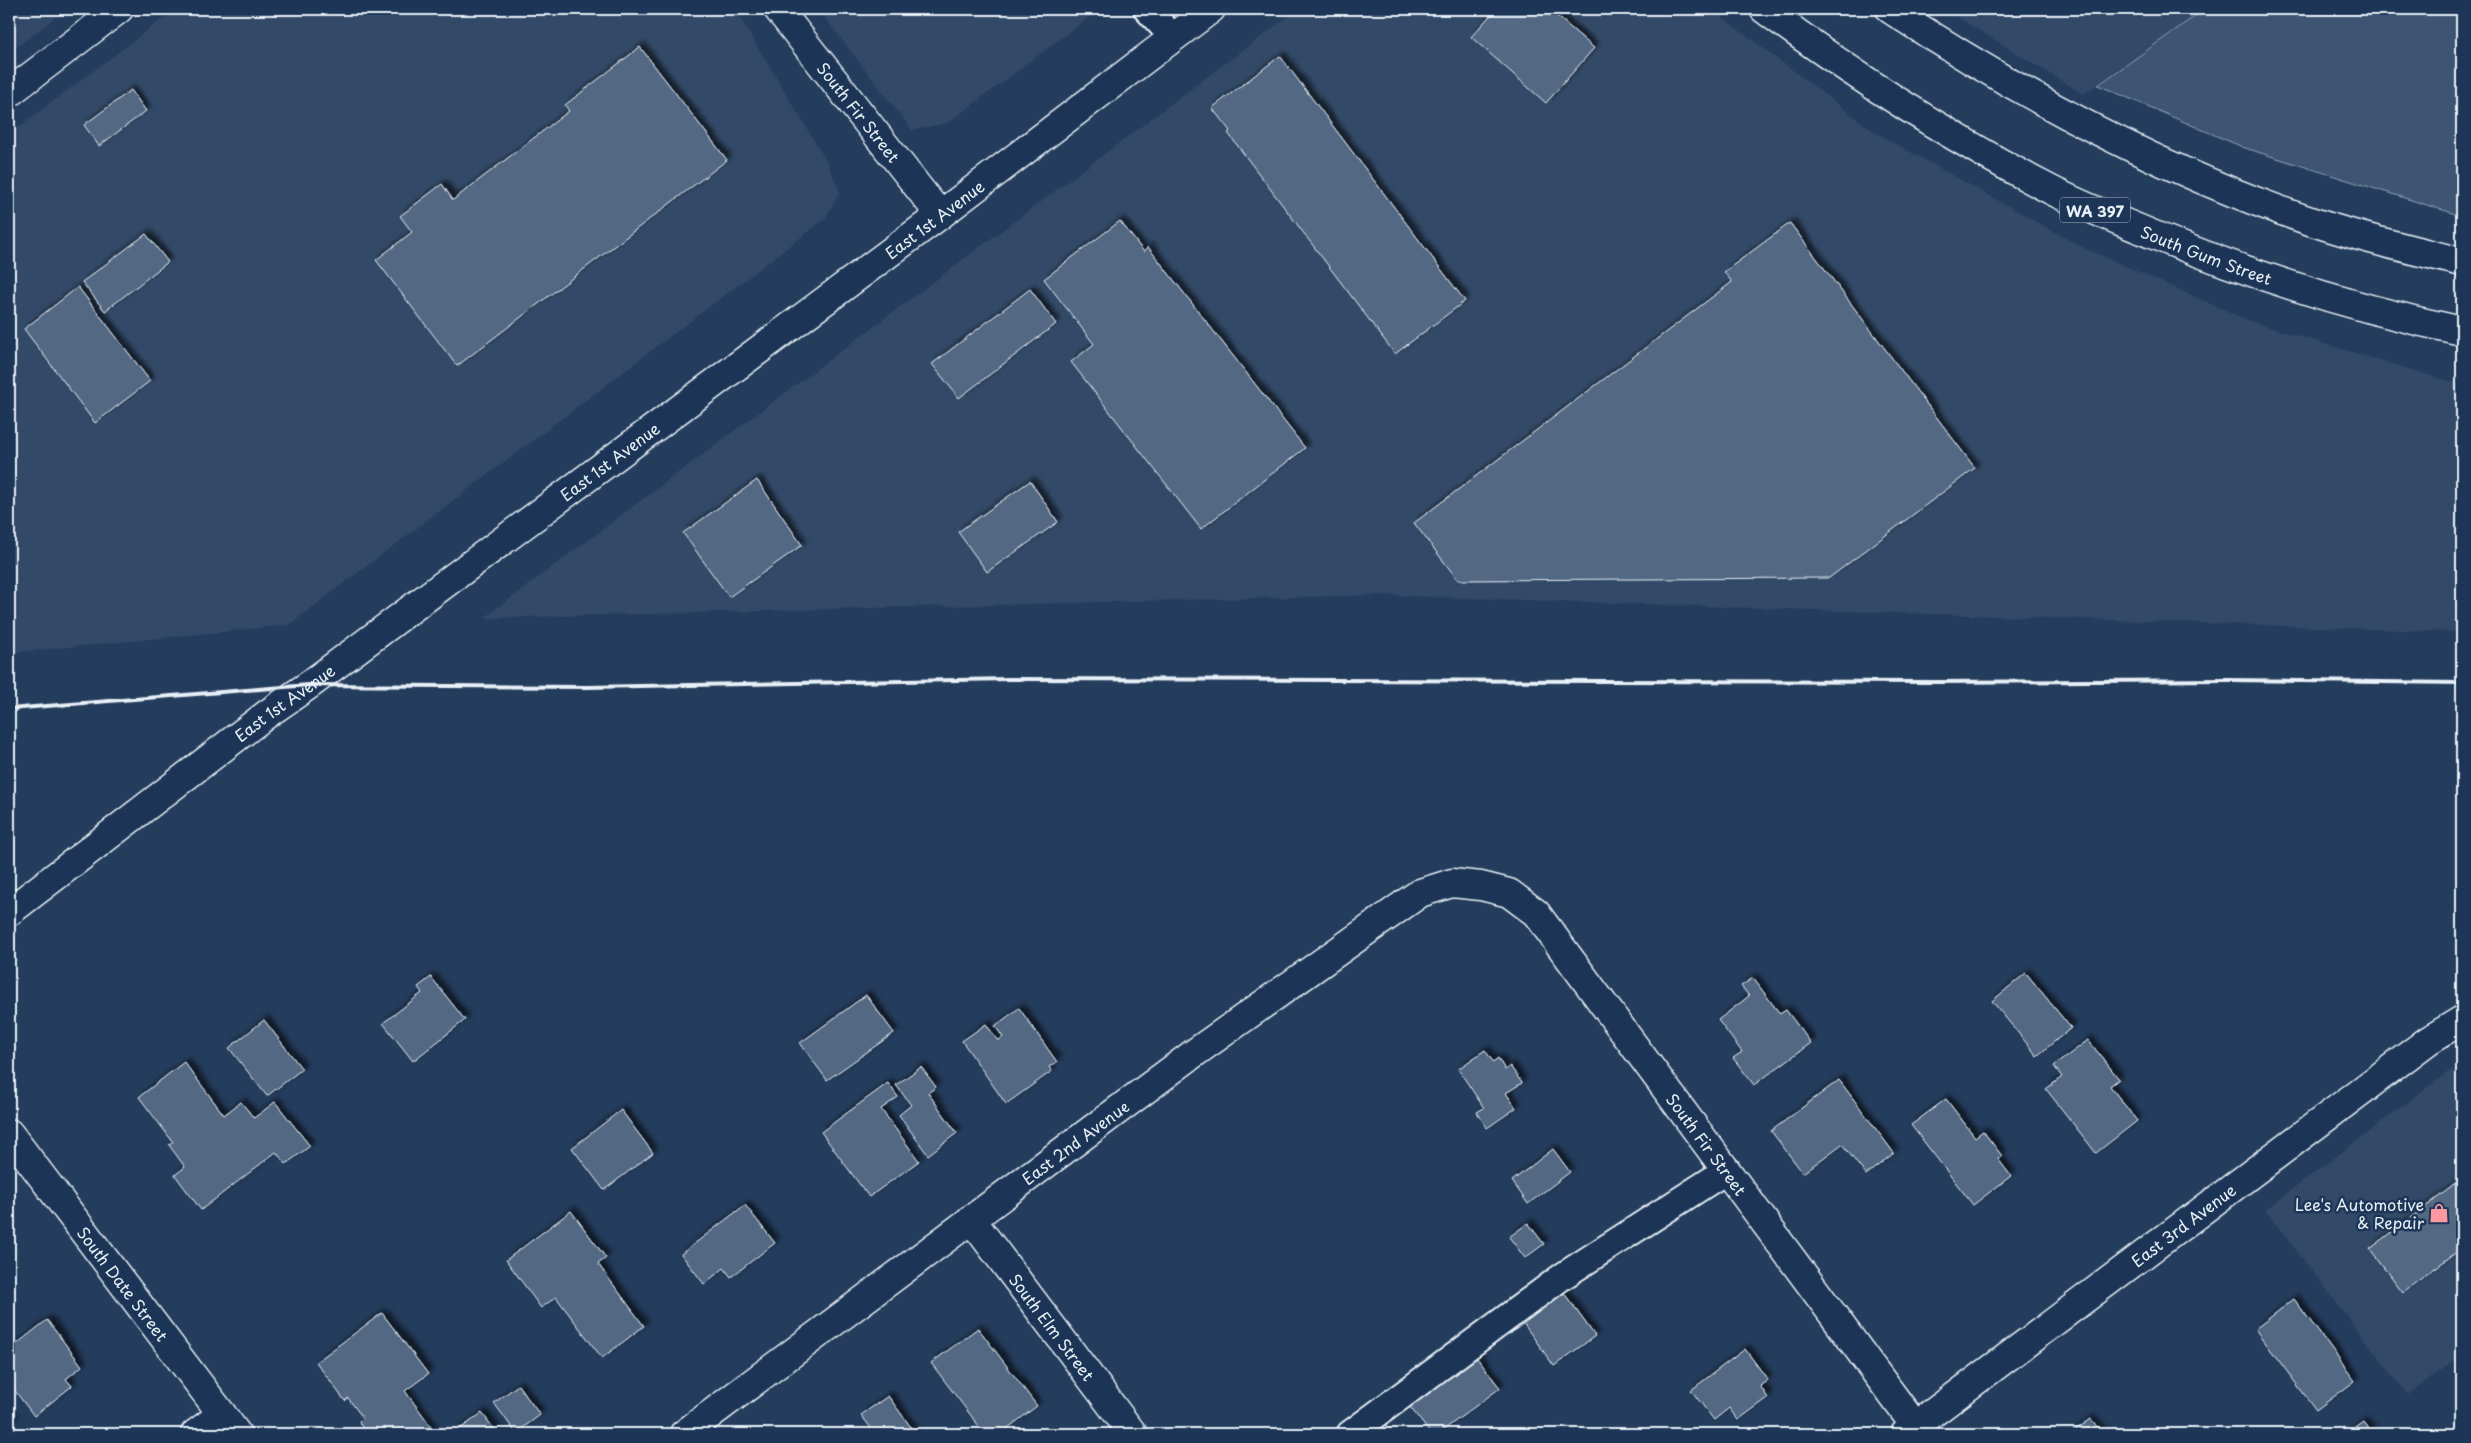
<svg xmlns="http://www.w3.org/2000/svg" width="2471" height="1443" font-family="'Playpen Sans',sans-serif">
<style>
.built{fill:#334a68}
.green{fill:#3e5472;stroke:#93a2b5}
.building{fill:#536782;stroke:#e8f1f8;filter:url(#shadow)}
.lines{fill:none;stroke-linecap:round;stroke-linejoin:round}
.service-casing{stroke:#e8f1f8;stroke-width:30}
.minor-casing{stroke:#e8f1f8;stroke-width:31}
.secondary-casing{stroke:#e8f1f8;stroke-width:31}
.primary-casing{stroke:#e8f1f8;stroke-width:31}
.service{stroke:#1d3557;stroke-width:26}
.minor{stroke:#1d3557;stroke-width:28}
.secondary{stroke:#1d3557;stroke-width:28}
.primary{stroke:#1d3557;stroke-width:28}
.rail{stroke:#e8f1f8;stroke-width:4}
.labels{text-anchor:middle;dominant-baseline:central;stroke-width:5;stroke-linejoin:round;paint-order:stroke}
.shield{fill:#1d3557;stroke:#abb9c8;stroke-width:1}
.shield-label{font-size:15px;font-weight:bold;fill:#e8f1f8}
.street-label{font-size:16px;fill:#e8f1f8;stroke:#1d3557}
.poi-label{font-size:16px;fill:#e8f1f8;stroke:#1d3557;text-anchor:end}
</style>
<defs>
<filter id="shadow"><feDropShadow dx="4.5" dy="-4.5" stdDeviation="2.5" flood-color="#0009"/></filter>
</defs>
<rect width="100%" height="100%" fill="#253d5d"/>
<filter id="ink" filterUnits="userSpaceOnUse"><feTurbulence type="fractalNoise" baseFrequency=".02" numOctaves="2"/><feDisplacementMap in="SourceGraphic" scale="10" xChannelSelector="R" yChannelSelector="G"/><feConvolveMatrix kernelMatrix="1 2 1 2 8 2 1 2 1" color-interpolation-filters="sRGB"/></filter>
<g filter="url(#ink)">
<!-- built -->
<g class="built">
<polygon points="9,9 66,9 9,53"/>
<polygon points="176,9 735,9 827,162 840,192 825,219 289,625 9,653 9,134"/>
<polygon points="818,9 1100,9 948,123 912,130"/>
<polygon points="1298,9 1711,9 1876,133 2082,247 2252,322 2462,385 2462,632 1378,595 484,618"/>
<polygon points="1944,9 2205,9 2083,94"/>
<polygon points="2462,1069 2462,1355 2408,1395 2265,1210 2448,1072"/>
</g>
<!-- green -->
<polygon class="green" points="2205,9 2462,9 2462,216 2245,148 2098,85"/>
<!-- building -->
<g class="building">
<polygon points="1496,9 1549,9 1594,48 1546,103 1471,37"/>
<polygon points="640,47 727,160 457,366 376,260 412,232 400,216 442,184 453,200 569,111 565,105"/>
<polygon points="1280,56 1465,301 1395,354 1228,133 1230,131 1212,108"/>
<polygon points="131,90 146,111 99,146 84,125"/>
<polygon points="1120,221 1144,252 1148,247 1305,448 1201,529 1071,362 1094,344 1044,279"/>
<polygon points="1790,223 1975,468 1829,578 1458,580 1414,523 1732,282 1724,272"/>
<polygon points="146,234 168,262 105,311 82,282"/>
<polygon points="78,287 150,381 95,423 24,329"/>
<polygon points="1030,289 1056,324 959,398 932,364"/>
<polygon points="757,480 802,545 729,597 683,533"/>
<polygon points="1030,481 1058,522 987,572 958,532"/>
<polygon points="2026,973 2071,1028 2037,1056 1992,1001"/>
<polygon points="431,977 465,1020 413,1061 383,1023 422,993 418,987"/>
<polygon points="1753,978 1780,1014 1786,1010 1811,1043 1754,1085 1733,1058 1742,1052 1718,1020 1749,996 1741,986"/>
<polygon points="866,995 894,1033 827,1080 800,1043"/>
<polygon points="1019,1008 1057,1062 1049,1067 1052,1071 1006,1104 962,1041 986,1024 998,1041 1003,1037 995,1026"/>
<polygon points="264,1020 302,1069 267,1096 229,1048"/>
<polygon points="2088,1040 2119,1079 2110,1086 2137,1121 2096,1153 2046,1089 2062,1077 2054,1066"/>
<polygon points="1485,1050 1493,1062 1498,1058 1505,1070 1510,1066 1522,1083 1506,1093 1516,1108 1487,1128 1477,1112 1484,1108 1458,1069"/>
<polygon points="184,1062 224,1115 241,1102 254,1118 275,1102 310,1146 286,1164 276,1152 201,1210 175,1175 185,1167 169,1145 173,1142 139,1097"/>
<polygon points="921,1067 936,1087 928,1093 957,1133 928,1155 899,1115 911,1105 896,1085"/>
<polygon points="1839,1080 1894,1153 1866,1175 1842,1144 1803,1173 1771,1131"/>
<polygon points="888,1083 898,1097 881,1109 919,1161 869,1197 821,1132"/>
<polygon points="1946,1099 1975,1137 1983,1131 2002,1156 1998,1159 2011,1176 1973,1205 1911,1125"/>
<polygon points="621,1110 653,1153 604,1190 572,1148"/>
<polygon points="1553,1149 1570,1172 1528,1204 1512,1181"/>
<polygon points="2462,1179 2462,1248 2403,1292 2370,1249"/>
<polygon points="745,1205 775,1243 731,1277 724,1268 704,1284 681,1254"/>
<polygon points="571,1211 606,1258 598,1264 644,1326 602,1358 556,1297 541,1308 506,1260"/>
<polygon points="1528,1223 1544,1244 1525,1258 1509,1237"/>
<polygon points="1564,1293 1595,1336 1554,1366 1523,1323"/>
<polygon points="2294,1299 2355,1381 2316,1410 2255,1329"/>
<polygon points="382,1313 428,1374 405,1391 433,1429 425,1434 366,1434 359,1422 363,1418 348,1398 345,1401 316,1362"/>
<polygon points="47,1320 82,1366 66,1379 72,1386 34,1416 9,1383 9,1350"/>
<polygon points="978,1328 1037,1406 1000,1434 985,1434 931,1363"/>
<polygon points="1745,1349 1768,1380 1760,1386 1768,1398 1738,1420 1729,1408 1714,1420 1691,1390"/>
<polygon points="1477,1358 1500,1388 1438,1434 1431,1434 1410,1407"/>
<polygon points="518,1385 540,1415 516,1433 494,1403"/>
<polygon points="888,1396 916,1434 862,1434 871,1428 861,1415"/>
<polygon points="482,1413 498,1434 453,1434"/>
<polygon points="9,1415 14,1421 9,1426"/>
<polygon points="2091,1419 2103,1434 2070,1434"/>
<polygon points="2363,1421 2373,1434 2345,1434"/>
</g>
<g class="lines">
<defs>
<g id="service">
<polyline points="1147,9 1173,37"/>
<polyline points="1350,1434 1563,1276 1727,1170"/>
</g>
<g id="minor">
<path id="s1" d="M778,9l162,206"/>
<polyline points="9,93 119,9"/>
<path id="s2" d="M9,1133l228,301"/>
<path id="s3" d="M971,1219l162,215"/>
<polyline points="195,1434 222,1414"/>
<path id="s4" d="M684,1434l509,-380 227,-161 32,-10 29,3 28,7 27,20 380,514"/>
<path id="s5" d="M1905,1434l524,-394 33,-20"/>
</g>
<g id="secondary">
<path id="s6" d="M9,912l258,-198 42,-29 631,-470 271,-206"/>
</g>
<g id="primary">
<path id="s7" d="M1764,9c90,67 184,127 283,179 34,18 71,32 107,47 100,41 203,74 308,96"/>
<path d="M1890,9c132,87 272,162 423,213 49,16 99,28 149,40"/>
</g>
</defs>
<!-- service casing -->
<use href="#service" class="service-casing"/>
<!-- minor casing -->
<use href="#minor" class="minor-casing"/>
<!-- secondary casing -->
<use href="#secondary" class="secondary-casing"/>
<!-- primary casing -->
<use href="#primary" class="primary-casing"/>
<!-- service -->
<use href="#service" class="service"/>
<!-- minor -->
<use href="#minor" class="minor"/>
<!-- secondary -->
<use href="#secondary" class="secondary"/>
<!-- primary -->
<use href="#primary" class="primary"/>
<!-- rail -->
<polyline class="rail" points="9,709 309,685 588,687 1010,679 1939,682 2227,680 2462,683"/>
</g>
</g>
<!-- icons -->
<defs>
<symbol id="shop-bare" viewBox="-9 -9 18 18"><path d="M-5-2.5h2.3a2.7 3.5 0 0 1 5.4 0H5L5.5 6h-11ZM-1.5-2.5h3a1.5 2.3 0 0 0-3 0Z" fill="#ff9aa2" stroke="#1d3557" stroke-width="2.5" paint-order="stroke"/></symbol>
</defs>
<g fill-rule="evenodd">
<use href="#shop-bare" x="2425" y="1199" width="28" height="28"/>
</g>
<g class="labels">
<!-- shield labels -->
<rect class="shield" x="2060" y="197.5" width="70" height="25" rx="4"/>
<g class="shield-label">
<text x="2095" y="210">WA 397</text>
</g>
<!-- street labels -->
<g class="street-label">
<text stroke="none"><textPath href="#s1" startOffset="131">South Fir Street</textPath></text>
<text stroke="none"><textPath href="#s6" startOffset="1156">East 1st Avenue</textPath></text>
<text stroke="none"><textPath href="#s7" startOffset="508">South Gum Street</textPath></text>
<text stroke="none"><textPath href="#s6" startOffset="751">East 1st Avenue</textPath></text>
<text stroke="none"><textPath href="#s6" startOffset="346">East 1st Avenue</textPath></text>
<text stroke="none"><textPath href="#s4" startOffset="488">East 2nd Avenue</textPath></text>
<text stroke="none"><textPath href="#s4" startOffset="1326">South Fir Street</textPath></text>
<text stroke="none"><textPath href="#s5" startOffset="348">East 3rd Avenue</textPath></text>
<text stroke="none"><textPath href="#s2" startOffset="189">South Date Street</textPath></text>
<text stroke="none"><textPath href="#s3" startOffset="135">South Elm Street</textPath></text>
</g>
<!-- poi labels -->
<g class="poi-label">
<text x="2424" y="1204">Lee's Automotive<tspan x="2424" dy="18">&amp; Repair</tspan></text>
</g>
</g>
<!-- margin -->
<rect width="2471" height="1443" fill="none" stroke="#1d3557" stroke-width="30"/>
<rect x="15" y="15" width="2441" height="1413" fill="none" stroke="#e8f1f8" stroke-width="2" filter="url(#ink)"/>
</svg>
